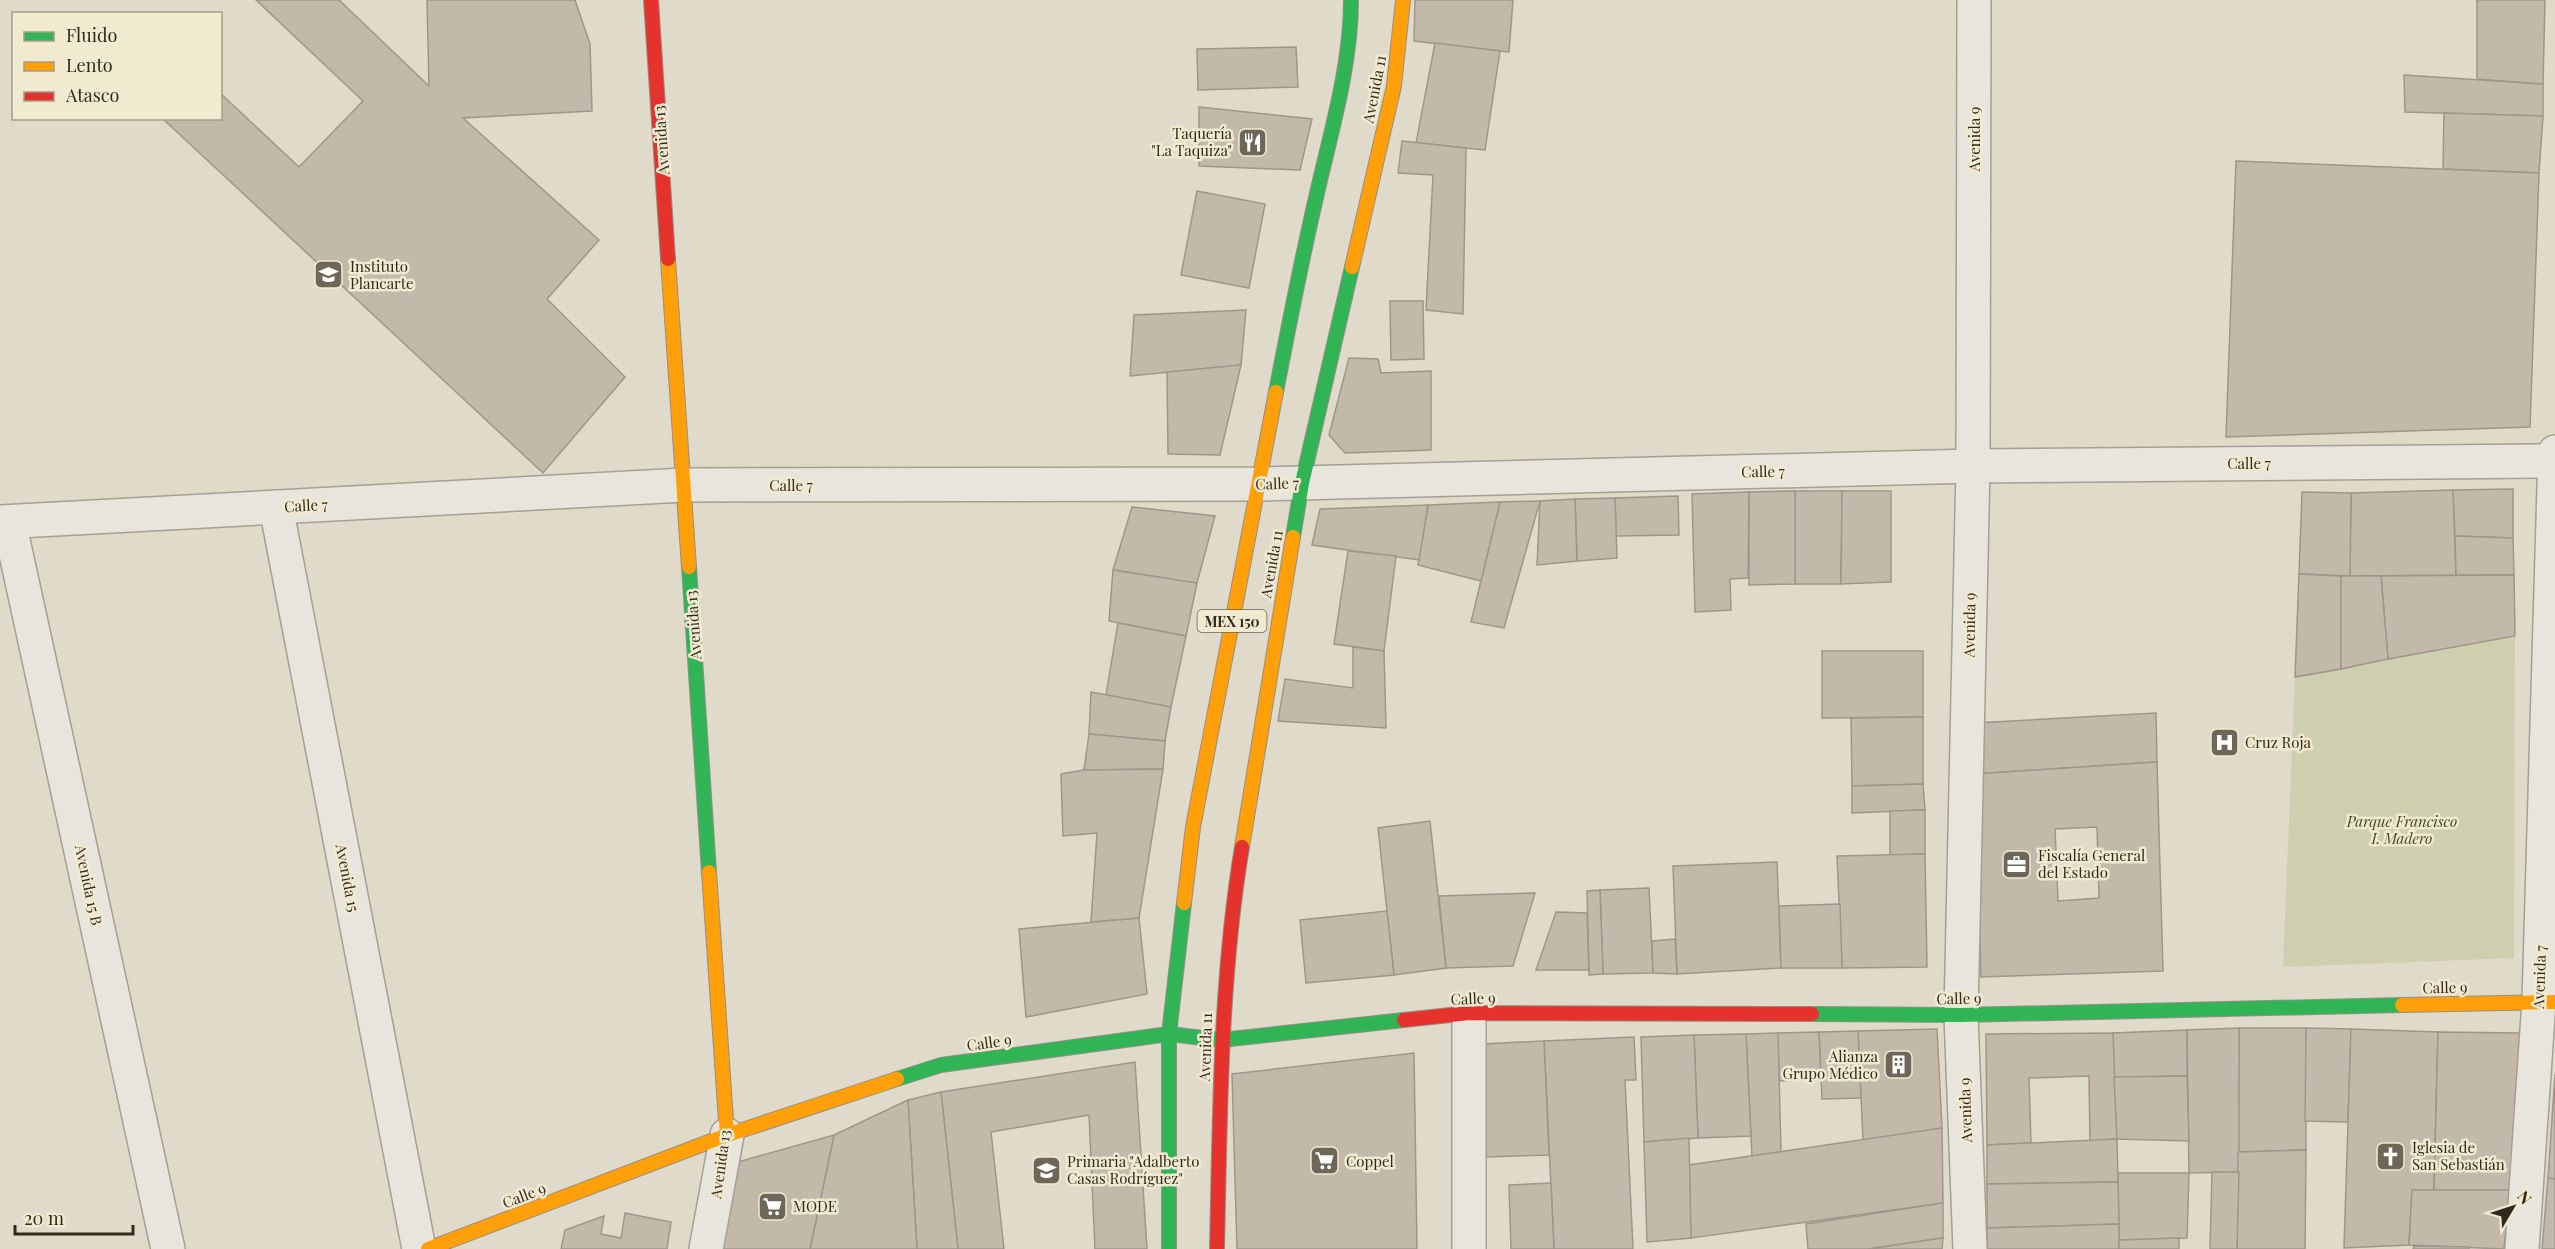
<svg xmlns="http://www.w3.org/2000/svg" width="2555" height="1249" font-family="'Playfair Display',serif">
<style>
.green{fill:#cdcfae}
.building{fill:#c3b9ab;stroke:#9f968a;stroke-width:1.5;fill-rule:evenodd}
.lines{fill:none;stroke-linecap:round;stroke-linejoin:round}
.street-casing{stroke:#a59f94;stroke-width:36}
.fast-casing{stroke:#948f84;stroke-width:16}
.slow-casing{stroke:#948f84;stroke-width:16}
.jam-casing{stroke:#948f84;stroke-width:16}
.street{stroke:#e8e5dc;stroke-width:33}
.fast{stroke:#30b455;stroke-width:14}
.slow{stroke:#ff9f0a;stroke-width:14}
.jam{stroke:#e5322d;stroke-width:14}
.labels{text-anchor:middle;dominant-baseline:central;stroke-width:5;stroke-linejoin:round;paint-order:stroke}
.shield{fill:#f1e9d0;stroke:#6b6253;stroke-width:1.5}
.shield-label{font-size:14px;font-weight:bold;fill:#32281d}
.street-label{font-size:15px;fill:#32281d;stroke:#f1e9d0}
.poi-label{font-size:15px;fill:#32281d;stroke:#f1e9d0;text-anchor:start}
.park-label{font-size:15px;font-style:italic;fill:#404c26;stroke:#f1e9d0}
</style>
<rect width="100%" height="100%" fill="#e0daca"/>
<!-- green -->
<polygon class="green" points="2515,636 2514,958 2283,967 2295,677"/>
<!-- building -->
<g class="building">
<polygon points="256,0 339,0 429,86 427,0 575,0 590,44 592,111 463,118 599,240 547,299 625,377 543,473 162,118 220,118 220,93 299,167 363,101"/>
<polygon points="1415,0 1513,0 1509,52 1414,41"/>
<polygon points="2477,0 2545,0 2543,84 2477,79"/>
<polygon points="1435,43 1500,51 1485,150 1416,143"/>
<polygon points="1296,47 1298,87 1198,90 1197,49"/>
<polygon points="2404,75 2543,84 2543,116 2405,112"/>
<polygon points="1199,107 1312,119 1300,170 1199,166"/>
<polygon points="2444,113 2543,116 2539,173 2443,169"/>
<polygon points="1402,141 1466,148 1463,314 1426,310 1433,175 1398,173"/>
<polygon points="2236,161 2539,173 2530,427 2226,437"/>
<polygon points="1197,191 1265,204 1249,288 1181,275"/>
<polygon points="1390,301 1423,301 1424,359 1391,360"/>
<polygon points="1246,310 1241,365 1130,376 1134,315"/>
<polygon points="1349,358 1378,359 1381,373 1431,371 1431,450 1345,453 1329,435"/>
<polygon points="1241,365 1220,455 1168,454 1167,372"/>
<polygon points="2513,489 2513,538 2455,536 2453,490"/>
<polygon points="2453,490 2456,575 2350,576 2351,493"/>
<polygon points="1795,491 1842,491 1841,584 1795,584"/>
<polygon points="1795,491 1795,584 1749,585 1749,492"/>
<polygon points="1842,491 1891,491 1891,582 1841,584"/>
<polygon points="1749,492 1748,578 1730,579 1731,610 1695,612 1692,494"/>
<polygon points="2302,492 2351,493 2350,576 2299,574"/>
<polygon points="1678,496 1679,535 1616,536 1615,498"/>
<polygon points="1615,498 1617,558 1577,561 1575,499"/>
<polygon points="1575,499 1577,561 1537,565 1540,501"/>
<polygon points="1540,501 1504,628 1471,622 1500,502"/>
<polygon points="1500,502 1481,581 1418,565 1428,505"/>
<polygon points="1428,505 1419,560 1312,545 1320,509"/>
<polygon points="1132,507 1215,516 1197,583 1113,570"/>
<polygon points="2455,536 2513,538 2514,575 2456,575"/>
<polygon points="1348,551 1396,556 1384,651 1334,644"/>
<polygon points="1113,570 1197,583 1186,636 1109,621"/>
<polygon points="2299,574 2341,576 2341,669 2295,677"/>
<polygon points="2514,575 2515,636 2388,659 2381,576"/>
<polygon points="2341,576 2381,576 2388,659 2341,669"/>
<polygon points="1118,623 1186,636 1171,707 1106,695"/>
<polygon points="1353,647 1384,651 1386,728 1278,721 1285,679 1353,688"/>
<polygon points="1822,651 1923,651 1923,717 1822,718"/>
<polygon points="1091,692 1171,707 1165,741 1089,734"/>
<polygon points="2156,713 2157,762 1975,774 1975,723"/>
<polygon points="1923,717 1923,784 1852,786 1851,718"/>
<polygon points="1089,734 1165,741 1163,769 1084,770"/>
<path d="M2157,762l6,209 -182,6 -6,-203zM2097,827l2,71 -41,3 -3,-72z"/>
<polygon points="1163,769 1139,918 1091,922 1097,833 1063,836 1061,774 1084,770"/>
<polygon points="1923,784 1925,810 1852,813 1852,786"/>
<polygon points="1925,810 1925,854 1890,855 1890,811"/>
<polygon points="1430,821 1446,968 1394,975 1378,828"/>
<polygon points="1925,854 1927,967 1842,968 1837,856"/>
<polygon points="1777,862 1781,968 1677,974 1673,866"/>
<polygon points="1649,888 1653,973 1603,974 1600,890"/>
<polygon points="1600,890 1603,974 1589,975 1587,891"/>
<polygon points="1535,893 1513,966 1446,968 1439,896"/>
<polygon points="1840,904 1842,968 1781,968 1779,906"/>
<polygon points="1387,911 1394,975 1306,983 1300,920"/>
<polygon points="1556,912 1587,913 1589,970 1536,970"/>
<polygon points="1139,918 1147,994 1026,1017 1019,929"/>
<polygon points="1675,939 1677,974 1653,973 1652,941"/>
<polygon points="2239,1028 2306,1028 2306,1150 2238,1152"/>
<polygon points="2239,1028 2239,1172 2189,1173 2187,1030"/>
<polygon points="2306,1028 2351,1029 2348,1122 2305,1121"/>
<polygon points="1937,1029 1942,1128 1863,1140 1858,1031"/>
<polygon points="2351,1029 2438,1032 2434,1190 2412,1190 2409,1245 2344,1248"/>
<polygon points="2187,1030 2187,1076 2114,1077 2113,1033"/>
<polygon points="1858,1031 1861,1098 1822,1099 1819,1032"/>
<polygon points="1819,1032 1821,1079 1779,1081 1778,1033"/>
<polygon points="2438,1032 2521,1033 2510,1190 2434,1190"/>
<polygon points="1778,1033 1781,1152 1752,1156 1746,1034"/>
<polygon points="2113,1033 2117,1139 2090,1141 2089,1076 2029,1078 2031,1143 1987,1145 1986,1034"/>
<polygon points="1746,1034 1751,1136 1698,1138 1694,1035"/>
<polygon points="1694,1035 1698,1138 1644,1142 1641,1037"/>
<polygon points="1634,1037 1636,1080 1625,1080 1633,1249 1554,1249 1544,1041"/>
<polygon points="1544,1041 1549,1155 1486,1157 1482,1044"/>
<polygon points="1414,1053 1417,1249 1237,1249 1232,1074"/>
<polygon points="1135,1062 1147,1249 1095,1249 1089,1115 991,1132 1004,1249 958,1249 941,1092"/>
<polygon points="2555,1074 2555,1179 2548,1178"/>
<polygon points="2187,1076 2189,1141 2117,1139 2114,1077"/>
<polygon points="941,1092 958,1249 917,1249 908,1100"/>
<polygon points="908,1100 917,1249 810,1249 834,1135"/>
<polygon points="1942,1128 1943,1203 1691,1238 1689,1165"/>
<polygon points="834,1135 810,1249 715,1249 734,1163"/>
<polygon points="1689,1138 1691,1238 1647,1242 1644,1142"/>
<polygon points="2117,1139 2118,1182 1987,1184 1987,1145"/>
<polygon points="2306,1150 2305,1249 2237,1249 2238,1152"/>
<polygon points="2212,1172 2239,1172 2237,1249 2210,1249"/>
<polygon points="2118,1173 2189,1173 2187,1238 2119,1240"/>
<polygon points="2548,1178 2555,1179 2555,1249 2542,1249"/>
<polygon points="2118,1182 2119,1224 1987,1228 1987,1184"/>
<polygon points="1551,1183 1554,1249 1511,1249 1509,1185"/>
<polygon points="2412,1190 2510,1190 2504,1249 2409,1245"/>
<polygon points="1943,1203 1943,1238 1868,1249 1808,1249 1806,1224"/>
<polygon points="625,1213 671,1222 667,1249 561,1249 565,1230 604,1216 601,1234 621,1238"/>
<polygon points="2119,1224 2119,1249 1987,1249 1987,1228"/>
<polygon points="1943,1238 1942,1249 1868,1249"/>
<polygon points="2179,1238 2179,1249 2119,1249 2119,1240"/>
<polygon points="2414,1246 2469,1247 2469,1249 2413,1249"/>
</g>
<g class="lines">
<defs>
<g id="street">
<polyline points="276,507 419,1249"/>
<polyline points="0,522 684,485 1258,484 1973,466 2555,461"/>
<polyline points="9,522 168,1249"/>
<polyline points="1469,1013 1469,1249"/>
<polyline points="706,1249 727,1135"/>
<polyline points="1970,1249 1961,1015 1973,466 1974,0"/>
<polyline points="2522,1249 2539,1001 2555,452"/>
</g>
<g id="fast">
<path d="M1276,392c13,-68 26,-135 42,-203 14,-61 33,-125 33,-189"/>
<polyline points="1293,537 1302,483 1352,267"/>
<polyline points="689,567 709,872"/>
<polyline points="1812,1014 1961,1015 2402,1005"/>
<polyline points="897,1079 941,1065 1169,1034 1221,1040 1404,1020"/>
<polyline points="1169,1249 1169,1034 1184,903"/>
</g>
<g id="slow">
<polyline points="668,259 689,567"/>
<polyline points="1352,267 1394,86 1403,0"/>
<polyline points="1242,847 1293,537"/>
<polyline points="709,872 727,1135"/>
<polyline points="1184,903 1193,827 1276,392"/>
<polyline points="2402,1005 2555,1002"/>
<polyline points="428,1249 727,1135 897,1079"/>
</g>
<g id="jam">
<polyline points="651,0 668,259"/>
<polyline points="1404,1020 1469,1013 1812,1014"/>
<path d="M1217,1249c3,-135 3,-269 25,-402"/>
</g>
</defs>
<!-- street casing -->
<use href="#street" class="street-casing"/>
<!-- fast casing -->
<use href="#fast" class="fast-casing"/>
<!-- slow casing -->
<use href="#slow" class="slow-casing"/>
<!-- jam casing -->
<use href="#jam" class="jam-casing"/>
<!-- street -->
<use href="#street" class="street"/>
<!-- fast -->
<use href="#fast" class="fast"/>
<!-- slow -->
<use href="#slow" class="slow"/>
<!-- jam -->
<use href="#jam" class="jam"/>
</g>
<!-- icons -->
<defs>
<symbol id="restaurant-square" viewBox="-11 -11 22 22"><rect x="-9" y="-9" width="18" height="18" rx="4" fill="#6f665a" stroke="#f1e9d0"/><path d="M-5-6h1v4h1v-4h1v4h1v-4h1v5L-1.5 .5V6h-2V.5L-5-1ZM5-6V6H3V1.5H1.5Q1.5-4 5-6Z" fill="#fff"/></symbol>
<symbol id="school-square" viewBox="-11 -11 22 22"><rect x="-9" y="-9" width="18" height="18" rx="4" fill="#6f665a" stroke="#f1e9d0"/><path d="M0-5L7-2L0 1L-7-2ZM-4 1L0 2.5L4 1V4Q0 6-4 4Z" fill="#fff"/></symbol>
<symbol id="hospital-square" viewBox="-11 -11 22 22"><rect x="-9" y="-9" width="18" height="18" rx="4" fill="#6f665a" stroke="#f1e9d0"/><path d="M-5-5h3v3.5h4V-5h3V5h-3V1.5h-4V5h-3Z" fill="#fff"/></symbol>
<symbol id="office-square" viewBox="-11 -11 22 22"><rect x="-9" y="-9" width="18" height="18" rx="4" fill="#6f665a" stroke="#f1e9d0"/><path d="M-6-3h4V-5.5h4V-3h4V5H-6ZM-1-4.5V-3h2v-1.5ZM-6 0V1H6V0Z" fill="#fff"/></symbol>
<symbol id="building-square" viewBox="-11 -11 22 22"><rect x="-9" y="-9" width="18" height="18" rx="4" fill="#6f665a" stroke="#f1e9d0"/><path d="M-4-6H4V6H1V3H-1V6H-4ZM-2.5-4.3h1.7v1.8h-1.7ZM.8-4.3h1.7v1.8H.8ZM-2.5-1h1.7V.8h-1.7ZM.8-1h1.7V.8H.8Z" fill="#fff"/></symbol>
<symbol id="church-square" viewBox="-11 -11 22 22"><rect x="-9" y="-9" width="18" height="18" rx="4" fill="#6f665a" stroke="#f1e9d0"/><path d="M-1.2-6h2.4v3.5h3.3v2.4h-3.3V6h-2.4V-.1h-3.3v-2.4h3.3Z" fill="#fff"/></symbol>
<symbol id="supermarket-square" viewBox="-11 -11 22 22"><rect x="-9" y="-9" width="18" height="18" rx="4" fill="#6f665a" stroke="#f1e9d0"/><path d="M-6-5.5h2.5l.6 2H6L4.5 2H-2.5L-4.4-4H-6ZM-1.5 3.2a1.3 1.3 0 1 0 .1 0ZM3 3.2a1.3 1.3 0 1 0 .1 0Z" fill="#fff"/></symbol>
</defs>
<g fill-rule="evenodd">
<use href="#restaurant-square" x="1236" y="126" width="33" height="33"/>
<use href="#school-square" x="312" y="258" width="33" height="33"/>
<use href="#hospital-square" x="2208" y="726" width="33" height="33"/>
<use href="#office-square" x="2000" y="848" width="33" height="33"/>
<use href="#building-square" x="1882" y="1048" width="33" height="33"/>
<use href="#church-square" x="2374" y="1140" width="33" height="33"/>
<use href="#supermarket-square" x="1308" y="1144" width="33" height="33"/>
<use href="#school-square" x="1030" y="1154" width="33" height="33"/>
<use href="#supermarket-square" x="756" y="1190" width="33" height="33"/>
</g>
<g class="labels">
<!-- shield labels -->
<rect class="shield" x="1197.5" y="610" width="69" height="22" rx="4.5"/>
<g class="shield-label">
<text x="1232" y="621">MEX 150</text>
</g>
<!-- street labels -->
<g class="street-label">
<text transform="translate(1374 89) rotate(-79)">Avenida 11</text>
<text transform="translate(1974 139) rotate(-90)">Avenida 9</text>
<text transform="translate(661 140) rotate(-94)">Avenida 13</text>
<text x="2249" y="463">Calle 7</text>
<text transform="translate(1763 471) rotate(-1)">Calle 7</text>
<text transform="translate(1277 483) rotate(-2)">Calle 7</text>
<text x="791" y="485">Calle 7</text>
<text transform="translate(306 505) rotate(-3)">Calle 7</text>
<text transform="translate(1271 564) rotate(-80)">Avenida 11</text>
<text transform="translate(693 625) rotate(-94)">Avenida 13</text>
<text transform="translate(1969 625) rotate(-89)">Avenida 9</text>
<text transform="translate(348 878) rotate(79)">Avenida 15</text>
<text transform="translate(89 885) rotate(78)">Avenida 15 B</text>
<text transform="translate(2539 977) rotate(-88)">Avenida 7</text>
<text transform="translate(2445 987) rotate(-1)">Calle 9</text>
<text transform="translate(1473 998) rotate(-2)">Calle 9</text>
<text transform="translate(1959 998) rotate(-1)">Calle 9</text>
<text transform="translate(989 1042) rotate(-8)">Calle 9</text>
<text transform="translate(1205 1047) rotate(-88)">Avenida 11</text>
<text transform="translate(1965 1110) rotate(-92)">Avenida 9</text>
<text transform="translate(720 1164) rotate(-82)">Avenida 13</text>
<text transform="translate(524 1195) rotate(-21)">Calle 9</text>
</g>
<!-- poi labels -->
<g class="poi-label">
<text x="1232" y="133" text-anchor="end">Taquería<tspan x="1232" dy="17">"La Taquiza"</tspan></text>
<text x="350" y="266">Instituto<tspan x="350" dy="17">Plancarte</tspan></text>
<text x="2245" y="742">Cruz Roja</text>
<text x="2038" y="855">Fiscalía General<tspan x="2038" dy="17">del Estado</tspan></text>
<text x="1878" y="1056" text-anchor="end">Alianza<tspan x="1878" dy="17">Grupo Médico</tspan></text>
<text x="2412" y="1147">Iglesia de<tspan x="2412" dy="17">San Sebastián</tspan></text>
<text x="1067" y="1161">Primaria "Adalberto<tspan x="1067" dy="17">Casas Rodríguez"</tspan></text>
<text x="1346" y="1161">Coppel</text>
<text x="793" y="1206">MODE</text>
</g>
<!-- park labels -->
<g class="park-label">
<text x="2402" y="821">Parque Francisco<tspan x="2402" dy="17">I. Madero</tspan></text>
</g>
</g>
<!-- legend -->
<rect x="12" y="12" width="210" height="108" fill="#f1e9d0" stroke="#a59c88" stroke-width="1.5"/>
<rect x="24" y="32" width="30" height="9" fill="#30b455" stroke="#a59c88" stroke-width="1.5"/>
<text x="66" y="42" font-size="18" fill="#32281d">Fluido</text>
<rect x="24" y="62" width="30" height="9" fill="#ff9f0a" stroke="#a59c88" stroke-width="1.5"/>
<text x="66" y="72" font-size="18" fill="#32281d">Lento</text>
<rect x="24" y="92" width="30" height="9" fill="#e5322d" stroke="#a59c88" stroke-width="1.5"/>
<text x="66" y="102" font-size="18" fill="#32281d">Atasco</text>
<!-- north arrow -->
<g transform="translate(2513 1207) rotate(51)" stroke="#f1e9d0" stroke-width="4.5" paint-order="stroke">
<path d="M0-4.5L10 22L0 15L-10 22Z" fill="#32281d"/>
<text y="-9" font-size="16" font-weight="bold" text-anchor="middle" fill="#32281d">N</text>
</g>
<!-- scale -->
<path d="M15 1225v9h118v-9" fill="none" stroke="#32281d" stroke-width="3"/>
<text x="24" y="1225" font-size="18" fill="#32281d" stroke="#f1e9d0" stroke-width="4.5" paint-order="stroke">20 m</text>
</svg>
